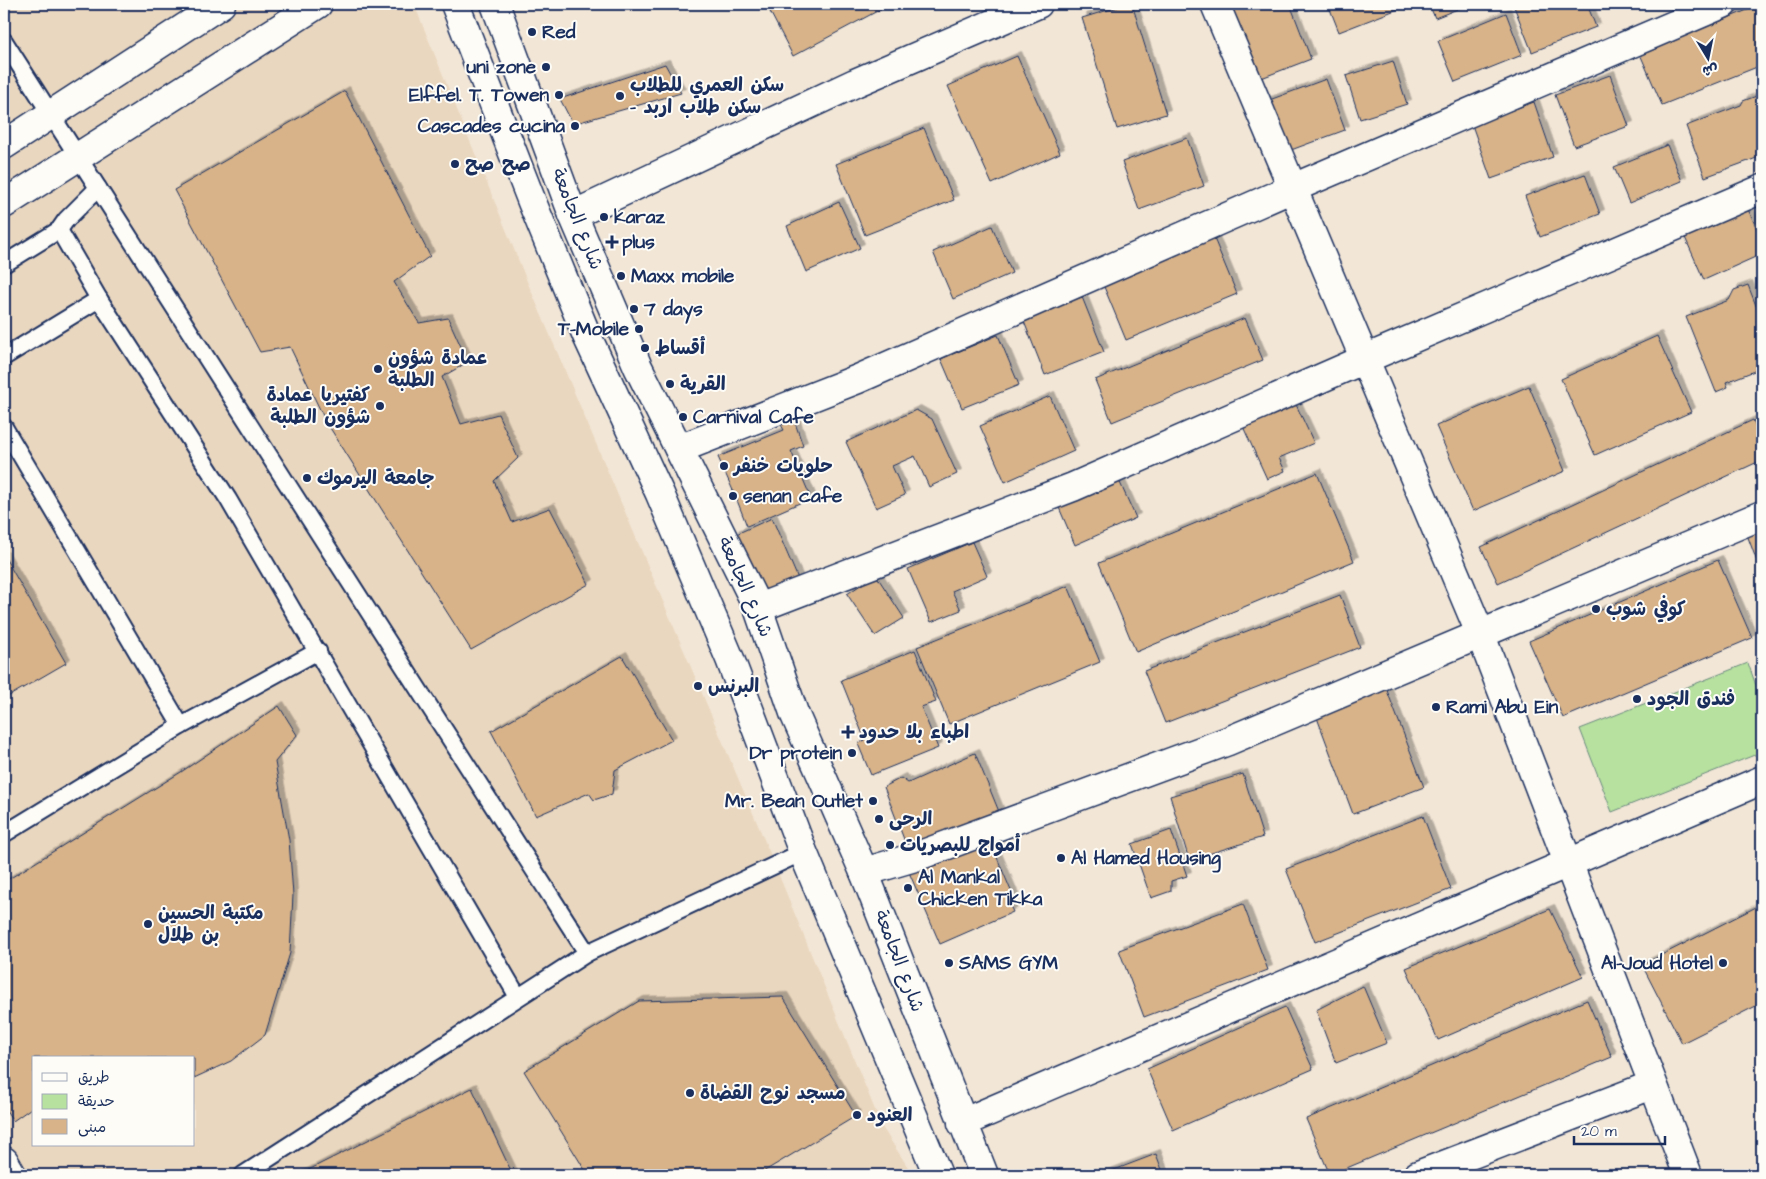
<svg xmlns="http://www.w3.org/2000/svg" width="1766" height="1179" font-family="'Architects Daughter','Playpen Sans Arabic',sans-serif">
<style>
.built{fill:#ead7bf;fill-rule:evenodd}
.green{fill:#b6e19e;stroke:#68887e}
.building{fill:#d8b389;stroke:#1b2f5e;filter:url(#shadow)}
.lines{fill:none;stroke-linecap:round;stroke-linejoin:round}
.lane-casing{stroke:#1b2f5e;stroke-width:20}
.street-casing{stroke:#1b2f5e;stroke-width:31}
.secondary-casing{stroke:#1b2f5e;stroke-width:31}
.lane{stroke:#fdfcf7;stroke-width:16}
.street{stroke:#fdfcf7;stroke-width:28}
.secondary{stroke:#fdfcf7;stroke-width:28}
.poi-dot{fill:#1b2f5e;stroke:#fdfcf7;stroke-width:2}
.labels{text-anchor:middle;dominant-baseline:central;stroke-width:4;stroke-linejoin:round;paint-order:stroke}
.poi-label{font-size:19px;font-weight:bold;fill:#1b2f5e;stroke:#fdfcf7;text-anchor:start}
.street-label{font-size:19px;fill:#1b2f5e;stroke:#fdfcf7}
</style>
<defs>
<filter id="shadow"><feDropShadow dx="4.5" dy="-4.5" stdDeviation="0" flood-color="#0004"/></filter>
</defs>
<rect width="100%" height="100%" fill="#f2e6d6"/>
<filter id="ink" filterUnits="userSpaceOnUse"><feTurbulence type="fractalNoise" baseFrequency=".02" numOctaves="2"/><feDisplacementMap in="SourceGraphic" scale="10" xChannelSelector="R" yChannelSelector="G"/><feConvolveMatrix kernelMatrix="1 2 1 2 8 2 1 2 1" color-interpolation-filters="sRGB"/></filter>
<g filter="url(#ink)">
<!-- built -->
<path class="built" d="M4,4h410l113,277 242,570 113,276 31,48h-909zM34,1058h160v87h-160z"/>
<!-- green -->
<polygon class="green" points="1748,663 1762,702 1762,752 1612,812 1580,729"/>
<!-- building -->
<g class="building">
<polygon points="766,4 881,4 883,8 793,56"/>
<polygon points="1128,4 1132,4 1166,114 1117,129 1082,18"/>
<polygon points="1221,4 1290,4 1311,59 1251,82"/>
<polygon points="1328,4 1396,4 1398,9 1339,32"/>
<polygon points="1429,4 1470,4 1435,18"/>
<polygon points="1513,4 1587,4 1596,27 1532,52"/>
<polygon points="1762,4 1762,65 1662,105 1640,54"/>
<polygon points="1506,13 1522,55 1455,82 1438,41"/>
<polygon points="1017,56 1060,153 992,184 948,86"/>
<polygon points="1393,61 1407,104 1360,119 1346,76"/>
<polygon points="665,64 681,93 573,124 560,99"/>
<polygon points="1610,75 1629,126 1574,146 1555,95"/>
<polygon points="1326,79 1345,130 1283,153 1264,102"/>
<polygon points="345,91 430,256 394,282 419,323 448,318 468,362 442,377 461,424 498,414 518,458 494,481 512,522 550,508 589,584 471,650 325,420 290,347 260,352 174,190"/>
<polygon points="1762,94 1762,156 1705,177 1686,126 1741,105 1743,101"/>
<polygon points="1534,102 1553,157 1491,179 1472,125"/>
<polygon points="924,128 954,200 865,235 836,164"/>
<polygon points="1187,138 1204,186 1139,210 1122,162"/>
<polygon points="1667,145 1682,181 1629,203 1614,167"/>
<polygon points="1585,174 1600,214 1540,237 1525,196"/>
<polygon points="839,202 860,248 806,272 787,226"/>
<polygon points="1746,205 1762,240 1762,254 1704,280 1683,233"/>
<polygon points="992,226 1012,273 953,299 933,252"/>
<polygon points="1213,236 1237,294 1126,340 1102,282"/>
<polygon points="1748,285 1762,321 1762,370 1762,368 1726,382 1728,387 1716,392 1686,317 1729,300 1734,290"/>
<polygon points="1082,297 1104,352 1045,375 1023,319"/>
<polygon points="1245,318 1263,360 1112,422 1095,380"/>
<polygon points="998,335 1019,385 962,408 941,359"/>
<polygon points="1657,336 1691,412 1595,455 1561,379"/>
<polygon points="1529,386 1565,471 1473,511 1436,426"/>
<polygon points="1050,396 1074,451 1005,482 980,426"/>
<polygon points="1292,396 1314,443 1279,458 1285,471 1267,479 1240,420"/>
<polygon points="916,410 932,419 957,474 929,487 915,456 892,466 905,495 876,508 846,442"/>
<polygon points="791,411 803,446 791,451 811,498 747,526 735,495 718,457 784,430 776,416"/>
<polygon points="1753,420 1762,439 1762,460 1498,583 1481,547"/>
<polygon points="1317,473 1354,561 1136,652 1099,563"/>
<polygon points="1117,476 1136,518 1075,545 1057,503"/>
<polygon points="772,518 799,581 764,597 734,535"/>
<polygon points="1762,526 1762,575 1746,532"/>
<polygon points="972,542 987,576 952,591 961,610 931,622 908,569"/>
<polygon points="4,556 66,663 4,699"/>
<polygon points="1718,560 1752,638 1563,718 1529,641"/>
<polygon points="876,575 904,618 875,636 847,594"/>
<polygon points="1068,586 1100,662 949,724 917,647"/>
<polygon points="1340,595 1360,647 1165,723 1144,671"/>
<polygon points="915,650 936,702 921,707 938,748 871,775 858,744 865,740 841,680"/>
<polygon points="622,656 672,740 615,770 612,794 594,800 589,793 536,816 491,731"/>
<polygon points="1386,688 1424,787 1353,814 1316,715"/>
<polygon points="279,706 297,735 275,762 289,840 293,895 290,953 265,1035 231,1061 194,1078 194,1058 34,1058 34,1106 13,1121 4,1107 4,1088 11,1082 9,1073 4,1075 4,882 181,772"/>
<polygon points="975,753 1000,814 910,855 884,787 901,778 908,783"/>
<polygon points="1243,774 1263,837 1189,860 1170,796"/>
<polygon points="1423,816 1451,889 1315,942 1286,869"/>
<polygon points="1171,830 1187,876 1171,881 1171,891 1151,898 1132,844"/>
<polygon points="988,836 1014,898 1008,901 1013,912 940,944 908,870"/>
<polygon points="1243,904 1268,970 1144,1017 1119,950"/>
<polygon points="1762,904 1762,1003 1682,1043 1642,965"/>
<polygon points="1550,909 1583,977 1438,1040 1406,968"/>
<polygon points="1363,986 1387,1043 1336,1063 1316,1010"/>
<polygon points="783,997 856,1116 758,1175 588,1175 524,1071 639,1001"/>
<polygon points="1587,1000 1612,1057 1330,1175 1306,1119"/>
<polygon points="1285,1007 1313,1069 1173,1130 1147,1069"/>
<polygon points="472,1088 513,1175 299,1175 322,1163"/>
<polygon points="1156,1154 1164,1175 1101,1175"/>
</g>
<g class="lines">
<defs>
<g id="lane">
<polyline points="4,41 587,953"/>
<polyline points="59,230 99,299 228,499 518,997"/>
<polyline points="4,264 59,230 66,220 98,188"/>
<polyline points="4,357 99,299"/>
<polyline points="4,427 181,726"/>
<polyline points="4,834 181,726 318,651"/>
<polyline points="243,1175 587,953 803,852"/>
</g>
<g id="street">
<polyline points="1215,4 1480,633 1688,1175"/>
<polyline points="4,145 221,4"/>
<polyline points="4,204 318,4"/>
<polyline points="573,215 855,83 1038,4"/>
<polyline points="679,449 858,379 1293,188 1723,4"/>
<polyline points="758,608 1073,487 1365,359 1762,189"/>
<polyline points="864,872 915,857 1228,741 1762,515"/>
<polyline points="962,1123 1762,780"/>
<polyline points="4,1161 12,1175"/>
<polyline points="1418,1175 1652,1085"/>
</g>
<g id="secondary">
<polyline points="455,4 532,202 587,336 660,494 730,659 803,852 938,1175"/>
<polyline points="495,4 573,215 638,367 758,608 794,713 864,872 984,1175"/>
</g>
</defs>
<!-- lane casing -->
<use href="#lane" class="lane-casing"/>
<!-- street casing -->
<use href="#street" class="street-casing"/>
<!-- secondary casing -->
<use href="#secondary" class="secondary-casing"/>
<!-- lane -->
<use href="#lane" class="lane"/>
<!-- street -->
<use href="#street" class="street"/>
<!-- secondary -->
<use href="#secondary" class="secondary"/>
</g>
</g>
<!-- markers -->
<g class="poi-dot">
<circle cx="532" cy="32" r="5"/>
<circle cx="546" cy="67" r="5"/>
<circle cx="559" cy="95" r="5"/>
<circle cx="620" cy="96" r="5"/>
<circle cx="575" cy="126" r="5"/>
<circle cx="455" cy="164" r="5"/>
<circle cx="604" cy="217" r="5"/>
<path d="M609.5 234.5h5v5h5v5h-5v5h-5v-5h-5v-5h5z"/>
<circle cx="621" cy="276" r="5"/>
<circle cx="634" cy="309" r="5"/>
<circle cx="639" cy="329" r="5"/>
<circle cx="645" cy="348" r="5"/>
<circle cx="378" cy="369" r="5"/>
<circle cx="670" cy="384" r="5"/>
<circle cx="380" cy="406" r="5"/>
<circle cx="683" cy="417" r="5"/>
<circle cx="724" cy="466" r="5"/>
<circle cx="307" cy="478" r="5"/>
<circle cx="733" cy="496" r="5"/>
<circle cx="1596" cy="609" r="5"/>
<circle cx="698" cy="686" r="5"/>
<circle cx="1637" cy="699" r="5"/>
<circle cx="1436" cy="707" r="5"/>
<path d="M845.5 724.5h5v5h5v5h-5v5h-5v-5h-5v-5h5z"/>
<circle cx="852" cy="753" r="5"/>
<circle cx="873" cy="801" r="5"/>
<circle cx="879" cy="819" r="5"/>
<circle cx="890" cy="845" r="5"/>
<circle cx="1061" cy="858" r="5"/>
<circle cx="908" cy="888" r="5"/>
<circle cx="148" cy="924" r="5"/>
<circle cx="949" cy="963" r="5"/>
<circle cx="1723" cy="963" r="5"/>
<circle cx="690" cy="1093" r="5"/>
<circle cx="857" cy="1115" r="5"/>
</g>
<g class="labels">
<!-- poi labels -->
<g class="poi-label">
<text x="542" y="32">Red</text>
<text x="536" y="67" text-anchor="end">uni zone</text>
<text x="630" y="85">سكن العمري للطلاب<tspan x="630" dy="22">- سكن طلاب اربد</tspan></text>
<text x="549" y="95" text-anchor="end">Elffel. T. Towen</text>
<text x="565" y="126" text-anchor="end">Cascades cucina</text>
<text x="465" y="164">صح صح</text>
<text x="614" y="217">karaz</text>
<text x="622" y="242">plus</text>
<text x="631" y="276">Maxx mobile</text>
<text x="644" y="309">7 days</text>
<text x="629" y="329" text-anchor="end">T-Mobile</text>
<text x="655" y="348">أقساط</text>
<text x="388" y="358">عمادة شؤون<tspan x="388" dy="22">الطلبة</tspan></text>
<text x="680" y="384">القرية</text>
<text x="370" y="395" text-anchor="end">كفتيريا عمادة<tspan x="370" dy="22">شؤون الطلبة</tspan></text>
<text x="693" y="417">Carnival Cafe</text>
<text x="734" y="466">حلويات خنفر</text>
<text x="317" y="478">جامعة اليرموك</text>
<text x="743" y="496">senan cafe</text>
<text x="1606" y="609">كوفي شوب</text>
<text x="708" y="686">البرنس</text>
<text x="1647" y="699">فندق الجود</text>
<text x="1446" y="707">Rami Abu Ein</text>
<text x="859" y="732">اطباء بلا حدود</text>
<text x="842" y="753" text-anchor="end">Dr protein</text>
<text x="863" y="801" text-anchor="end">Mr. Bean Outlet</text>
<text x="889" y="819">الرحى</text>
<text x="900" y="845">أمواج للبصريات</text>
<text x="1071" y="858">Al Hamed Housing</text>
<text x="918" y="877">Al Mankal<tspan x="918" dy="22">Chicken Tikka</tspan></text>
<text x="158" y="913">مكتبة الحسين<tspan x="158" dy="22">بن طلال</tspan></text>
<text x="959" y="963">SAMS GYM</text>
<text x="1713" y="963" text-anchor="end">Al-Joud Hotel</text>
<text x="700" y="1093">مسجد نوح القضاة</text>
<text x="867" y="1115">العنود</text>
</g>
<!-- street labels -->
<g class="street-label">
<text transform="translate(577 219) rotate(68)">شارع الجامعة</text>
<text transform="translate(745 587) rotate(66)">شارع الجامعة</text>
<text transform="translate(899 961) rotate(69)">شارع الجامعة</text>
</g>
</g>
<!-- margin -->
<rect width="1766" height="1179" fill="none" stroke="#fdfcf7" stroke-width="20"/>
<rect x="10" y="10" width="1746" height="1159" fill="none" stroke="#1b2f5e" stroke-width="2" filter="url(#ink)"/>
<!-- legend -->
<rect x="32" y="1056" width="162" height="90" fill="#fdfcf7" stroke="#a3aaba"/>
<rect x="42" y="1073" width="25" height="8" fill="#fdfcf7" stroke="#a3aaba"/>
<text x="78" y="1082" font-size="15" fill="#1b2f5e">طريق</text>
<rect x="42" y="1094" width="25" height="15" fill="#b6e19e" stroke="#a3aaba"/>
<text x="78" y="1106" font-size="15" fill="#1b2f5e">حديقة</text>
<rect x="42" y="1119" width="25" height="15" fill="#d8b389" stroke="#a3aaba"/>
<text x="78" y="1132" font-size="15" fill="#1b2f5e">مبنى</text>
<!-- north arrow -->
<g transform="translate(1708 58) rotate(170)" stroke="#fdfcf7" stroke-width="4" paint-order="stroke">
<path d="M0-4L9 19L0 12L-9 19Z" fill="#1b2f5e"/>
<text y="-8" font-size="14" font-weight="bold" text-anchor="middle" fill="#1b2f5e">ش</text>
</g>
<!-- scale -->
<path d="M1574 1136v8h91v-8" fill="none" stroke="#1b2f5e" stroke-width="2.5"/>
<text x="1581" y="1136" font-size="15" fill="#1b2f5e" stroke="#fdfcf7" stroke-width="4" paint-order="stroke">20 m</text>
</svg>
